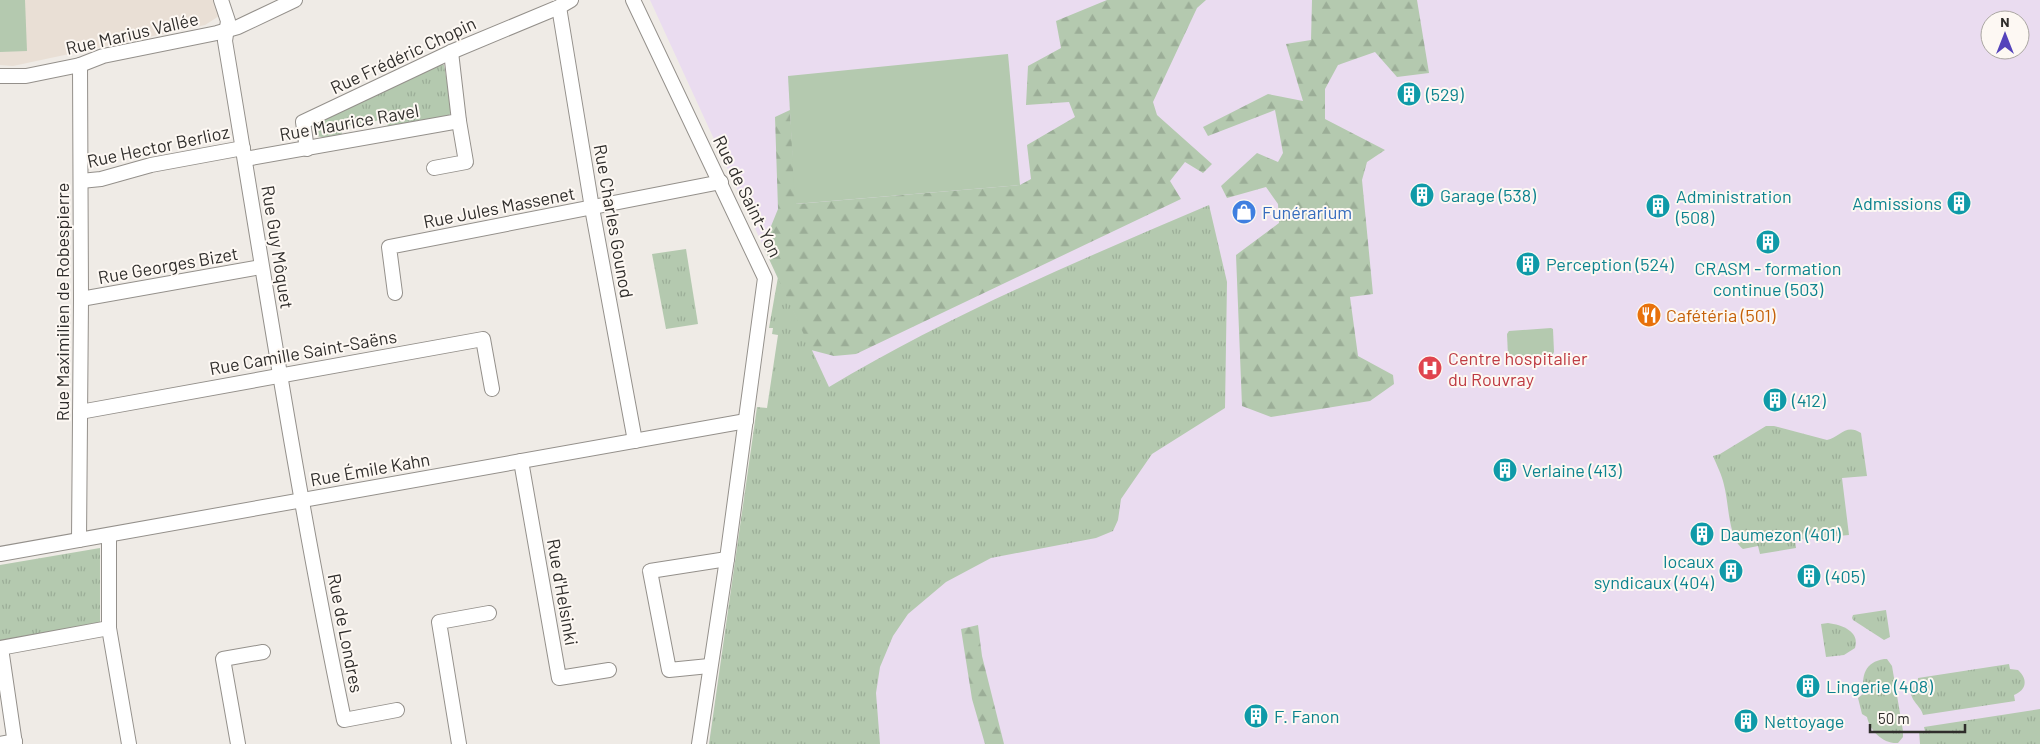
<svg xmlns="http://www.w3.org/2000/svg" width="2040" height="744" font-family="Barlow,sans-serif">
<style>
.built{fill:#e9dfd5}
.medical{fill:#eadcf0;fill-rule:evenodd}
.grass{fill:url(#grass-tufts)}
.forest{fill:url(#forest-firs)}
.park{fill:#b4c9af}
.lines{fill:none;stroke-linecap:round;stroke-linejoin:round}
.minor-casing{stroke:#94908b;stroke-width:16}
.minor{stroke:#fff;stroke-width:14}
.labels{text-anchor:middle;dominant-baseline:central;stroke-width:4;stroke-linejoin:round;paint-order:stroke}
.street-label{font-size:18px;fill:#2f2d2b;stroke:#fdf8f3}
.culture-label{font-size:18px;fill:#0d838f;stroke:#fdf8f3;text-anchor:start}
.shop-label{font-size:18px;fill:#366cbe;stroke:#fdf8f3;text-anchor:start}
.food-label{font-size:18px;fill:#c56008;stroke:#fdf8f3;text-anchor:start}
.health-label{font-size:18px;fill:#be3a42;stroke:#fdf8f3;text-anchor:start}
</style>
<defs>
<pattern id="grass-tufts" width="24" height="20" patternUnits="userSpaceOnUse" patternTransform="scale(1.25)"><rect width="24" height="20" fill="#b4c9af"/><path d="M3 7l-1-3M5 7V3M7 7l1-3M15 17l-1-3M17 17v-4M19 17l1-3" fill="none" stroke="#9bad97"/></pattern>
<pattern id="forest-firs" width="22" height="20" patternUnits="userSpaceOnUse" patternTransform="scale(1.25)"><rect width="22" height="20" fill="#b4c9af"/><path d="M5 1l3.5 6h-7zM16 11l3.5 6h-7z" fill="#9bad97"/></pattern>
</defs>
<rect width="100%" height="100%" fill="#efebe6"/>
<!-- built -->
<polygon class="built" points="0,0 213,0 219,16 205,25 13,66 0,65"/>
<!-- medical -->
<path class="medical" d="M650,0h1390v744h-1331l47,-324 72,-33zM1990,20h30v30h-30z"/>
<!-- grass -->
<g class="grass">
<polygon points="440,63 444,65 452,111 448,117 388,127 386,119 341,127 342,135 327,138 316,136 314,130 316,122"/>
<path d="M1209,205l18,77 -2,126 -73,46 -31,45 -3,21 -5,11 -17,7 -105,20 -45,24 -38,32 -15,22 -13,31 -4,26 4,51h-171l48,-337 10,1 11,-73 -6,-1 1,-6h-4l9,-51 51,110c120,-72 251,-127 380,-182z"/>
<polygon points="686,249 698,324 666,329 652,254"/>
<path d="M1766,426h8l53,14c13,-3 19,-17 34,-7l6,43 -25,2 7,57 -54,5 1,8 -36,6 -2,-8 -15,3c-15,-11 -14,-46 -19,-64 -2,-10 -7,-19 -11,-29l7,-2z"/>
<polygon points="100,548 100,625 0,644 0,565"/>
<polygon points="1886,610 1890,637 1884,640 1853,620 1852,618 1853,615"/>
<path d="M1828,623c14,2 32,8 27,25l-11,7 -18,2 -5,-33z"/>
<path d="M1884,659h3l5,7 11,65v6l-5,6c-15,1 -28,-12 -31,-26l-5,-3 -4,-16 6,-5c-3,-17 1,-31 20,-34z"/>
<path d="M2009,664l1,5 8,1c10,9 9,20 -4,25l1,6 -92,14c-2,-11 -22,-19 -5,-33v-4z"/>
<polygon points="2040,709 2040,744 1920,744 1919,731 1925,731 1924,727"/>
</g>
<!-- forest -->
<g class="forest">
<polygon points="1107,0 1206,0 1197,8 1153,102 1157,115 1212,164 1203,173 1185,162 1170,181 1181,199 856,354 834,356 811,350 763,246 778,209 775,117 790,110 796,204 1020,185 1031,179 1027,145 1075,117 1069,102 1026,105 1028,66 1061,48 1056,21"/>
<polygon points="1312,0 1417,0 1429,73 1397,77 1375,52 1338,65 1325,89 1325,119 1385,150 1367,162 1362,180 1373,294 1350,297 1358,356 1393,375 1394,384 1370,401 1271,417 1242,406 1236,255 1279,223 1278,204 1266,187 1227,198 1221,186 1257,153 1278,162 1283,153 1275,110 1208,136 1203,127 1268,94 1303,101 1286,44 1311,40"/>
<polygon points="978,625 982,656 1004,744 985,744 972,699 961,629"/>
</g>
<!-- park -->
<g class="park">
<polygon points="0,0 25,0 27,51 0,52"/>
<polygon points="1008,54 1020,185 795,204 788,76"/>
<polygon points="1551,328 1553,329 1554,352 1553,354 1512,358 1508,356 1507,334 1509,331"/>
</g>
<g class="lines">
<defs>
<g id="minor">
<path d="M221,0l7,21 -3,20c38,227 72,454 119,679l53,-10"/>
<polyline points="633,0 765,278 727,559 699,744"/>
<polyline points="559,7 592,208 635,441"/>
<polyline points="0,76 26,76 80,65 103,56 217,33 238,27 295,0"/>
<polyline points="307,149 303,122 451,52 559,7 571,0"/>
<polyline points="245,159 459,121 451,52"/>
<polyline points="434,168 466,162 459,121"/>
<polyline points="81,181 101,179 151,165 243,148"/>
<polyline points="395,293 389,247 721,182"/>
<polyline points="81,299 261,267"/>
<polyline points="80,412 483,339 492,389"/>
<polyline points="521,461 559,678 609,670"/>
<polyline points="109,535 109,628 129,744"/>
<polyline points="79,540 81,299 80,65"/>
<polyline points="0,554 746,421"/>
<polyline points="0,648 109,628"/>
<polyline points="1,648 15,744"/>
<polyline points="709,666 669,670 650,571 727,559"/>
<polyline points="0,744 15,741"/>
<polyline points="238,744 223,659 263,652"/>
<polyline points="459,744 439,622 489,613"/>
</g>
</defs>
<!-- minor casing -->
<use href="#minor" class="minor-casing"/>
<!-- minor -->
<use href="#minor" class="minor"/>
</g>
<!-- icons -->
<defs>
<symbol id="building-disc" viewBox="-11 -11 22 22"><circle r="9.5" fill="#0f9aa8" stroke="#fdf8f3"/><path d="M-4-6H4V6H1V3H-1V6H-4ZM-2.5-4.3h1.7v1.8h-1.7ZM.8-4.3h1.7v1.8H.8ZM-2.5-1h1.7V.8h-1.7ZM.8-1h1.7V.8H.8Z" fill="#fff"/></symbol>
<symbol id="shop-disc" viewBox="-11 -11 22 22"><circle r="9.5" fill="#3f7fe0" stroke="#fdf8f3"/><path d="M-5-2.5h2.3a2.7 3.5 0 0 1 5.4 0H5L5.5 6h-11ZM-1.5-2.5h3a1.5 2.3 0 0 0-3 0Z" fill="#fff"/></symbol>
<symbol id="restaurant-disc" viewBox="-11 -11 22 22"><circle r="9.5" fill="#e8710a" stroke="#fdf8f3"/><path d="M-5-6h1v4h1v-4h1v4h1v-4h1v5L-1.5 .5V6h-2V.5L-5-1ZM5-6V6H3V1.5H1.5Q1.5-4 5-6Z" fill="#fff"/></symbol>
<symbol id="hospital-disc" viewBox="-11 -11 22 22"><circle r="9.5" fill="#e0444e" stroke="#fdf8f3"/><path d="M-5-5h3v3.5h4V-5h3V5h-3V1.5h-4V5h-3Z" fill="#fff"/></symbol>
</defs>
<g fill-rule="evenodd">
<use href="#building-disc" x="1395" y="80" width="28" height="28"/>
<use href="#building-disc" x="1408" y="181" width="28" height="28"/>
<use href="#building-disc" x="1945" y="189" width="28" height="28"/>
<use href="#building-disc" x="1644" y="192" width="28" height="28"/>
<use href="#shop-disc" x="1230" y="198" width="28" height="28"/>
<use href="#building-disc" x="1754" y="228" width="28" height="28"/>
<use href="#building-disc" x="1514" y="250" width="28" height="28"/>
<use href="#restaurant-disc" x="1635" y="301" width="28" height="28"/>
<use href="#hospital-disc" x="1416" y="354" width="28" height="28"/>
<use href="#building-disc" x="1761" y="386" width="28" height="28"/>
<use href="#building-disc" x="1491" y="456" width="28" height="28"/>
<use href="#building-disc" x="1688" y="520" width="28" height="28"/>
<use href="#building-disc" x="1717" y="557" width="28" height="28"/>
<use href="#building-disc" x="1795" y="562" width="28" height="28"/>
<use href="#building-disc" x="1794" y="672" width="28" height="28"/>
<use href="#building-disc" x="1242" y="702" width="28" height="28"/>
<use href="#building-disc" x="1732" y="707" width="28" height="28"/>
</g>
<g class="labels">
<!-- street labels -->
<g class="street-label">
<text transform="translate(132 33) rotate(-13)">Rue Marius Vallée</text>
<text transform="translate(403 55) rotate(-25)">Rue Frédéric Chopin</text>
<text transform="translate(349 122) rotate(-10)">Rue Maurice Ravel</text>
<text transform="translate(158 146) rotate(-12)">Rue Hector Berlioz</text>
<text transform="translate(748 196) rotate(64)">Rue de Saint-Yon</text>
<text transform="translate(499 207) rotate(-11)">Rue Jules Massenet</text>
<text transform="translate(614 221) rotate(80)">Rue Charles Gounod</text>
<text transform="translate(278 247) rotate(81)">Rue Guy Môquet</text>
<text transform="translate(168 265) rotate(-10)">Rue Georges Bizet</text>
<text transform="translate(62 302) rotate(-90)">Rue Maximilien de Robespierre</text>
<text transform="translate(303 352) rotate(-10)">Rue Camille Saint-Saëns</text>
<text transform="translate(370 469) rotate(-10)">Rue Émile Kahn</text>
<text transform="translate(563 592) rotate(80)">Rue d'Helsinki</text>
<text transform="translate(346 633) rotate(79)">Rue de Londres</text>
</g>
<!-- culture labels -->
<g class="culture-label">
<text x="1426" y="94">(529)</text>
<text x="1440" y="195">Garage (538)</text>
<text x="1676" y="196">Administration<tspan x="1676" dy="21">(508)</tspan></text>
<text x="1942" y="203" text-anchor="end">Admissions</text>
<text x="1546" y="264">Perception (524)</text>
<text x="1768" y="268" text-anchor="middle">CRASM - formation<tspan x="1768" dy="21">continue (503)</tspan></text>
<text x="1792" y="400">(412)</text>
<text x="1522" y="470">Verlaine (413)</text>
<text x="1720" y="534">Daumezon (401)</text>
<text x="1714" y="561" text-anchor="end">locaux<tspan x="1714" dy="21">syndicaux (404)</tspan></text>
<text x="1826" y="576">(405)</text>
<text x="1826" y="686">Lingerie (408)</text>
<text x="1274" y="716">F. Fanon</text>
<text x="1764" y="721">Nettoyage</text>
</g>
<!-- shop labels -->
<g class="shop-label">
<text x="1262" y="212">Funérarium</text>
</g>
<!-- food labels -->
<g class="food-label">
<text x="1666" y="315">Cafétéria (501)</text>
</g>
<!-- health labels -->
<g class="health-label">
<text x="1448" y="358">Centre hospitalier<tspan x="1448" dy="21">du Rouvray</tspan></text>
</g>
</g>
<!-- north arrow -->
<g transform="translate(2005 35)"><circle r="24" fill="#fdf8f3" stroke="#aba7a3"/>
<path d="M0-4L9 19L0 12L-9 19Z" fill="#5443bb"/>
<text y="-8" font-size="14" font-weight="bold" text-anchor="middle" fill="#2f2d2b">N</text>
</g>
<!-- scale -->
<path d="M1870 724v8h95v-8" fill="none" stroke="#2f2d2b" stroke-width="2.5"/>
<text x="1878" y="724" font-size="15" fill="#2f2d2b" stroke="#fdf8f3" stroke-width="4" paint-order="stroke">50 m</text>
</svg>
